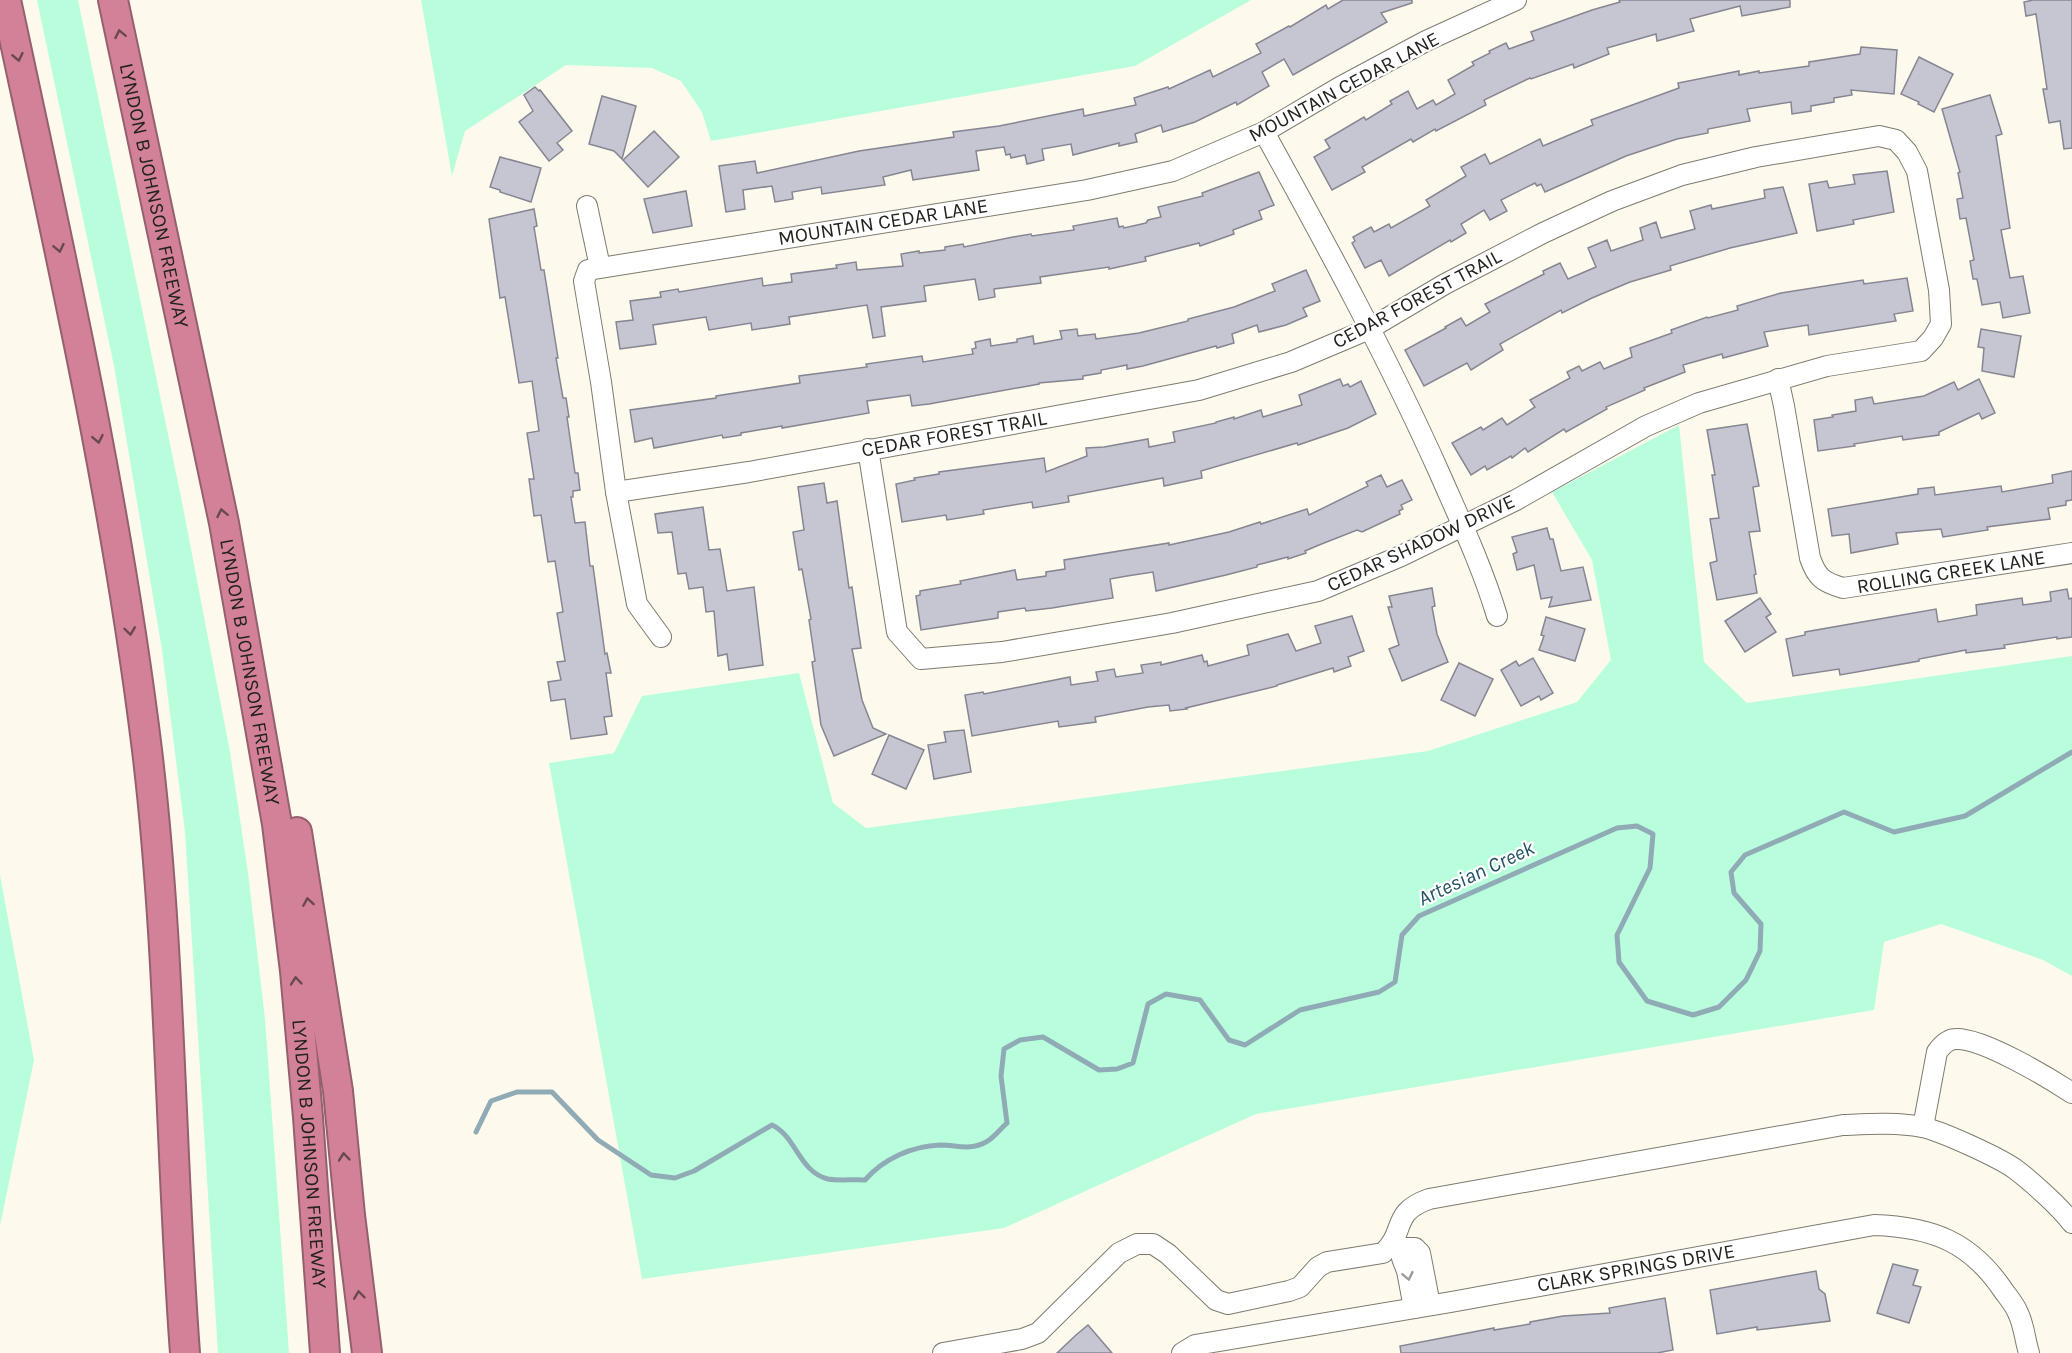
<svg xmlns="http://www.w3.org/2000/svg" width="2072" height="1353" font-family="Karla,sans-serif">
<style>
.green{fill:#b8fedd}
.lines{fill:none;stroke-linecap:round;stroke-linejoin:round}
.stream{stroke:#90abb5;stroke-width:5}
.building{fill:#c5c6d2;stroke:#858691;stroke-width:1.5}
.minor-casing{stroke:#7f7a6f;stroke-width:22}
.highway-casing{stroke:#95606e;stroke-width:32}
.minor{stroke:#fff;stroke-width:20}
.highway{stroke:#d38199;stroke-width:28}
.oneway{stroke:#69484f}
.oneway2{stroke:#9c9c99}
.labels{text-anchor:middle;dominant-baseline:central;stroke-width:4.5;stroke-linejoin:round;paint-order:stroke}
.street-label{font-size:20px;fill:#23221d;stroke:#fff}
.water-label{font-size:21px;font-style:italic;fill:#225162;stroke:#fff}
</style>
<rect width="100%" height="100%" fill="#fef9ed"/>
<!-- green -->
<g class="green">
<polygon points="37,0 78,0 181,497 230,752 248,873 265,1019 289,1353 218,1353 185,832 162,650 114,366"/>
<polygon points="421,0 1251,0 1135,66 711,141 702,112 681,81 652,68 566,65 465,131 452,176"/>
<polygon points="1679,425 1704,662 1747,703 2072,656 2072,976 2043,960 1941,924 1884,942 1874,1010 1256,1114 1004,1228 642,1279 549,763 614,753 642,696 799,673 833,803 866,828 1428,751 1577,702 1611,660 1592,560 1552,492"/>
<polygon points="0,875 34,1060 0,1226"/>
</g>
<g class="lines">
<!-- stream -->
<path class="stream" d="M476,1132l15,-31 26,-9h35l46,48 53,35 24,3 19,-7 78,-46c24,11 27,47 56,54 11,2 26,0 37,1 18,-21 47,-34 75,-35 17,0 30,6 46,-3 8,-4 15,-14 21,-19l-6,-47 3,-27 16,-9 23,-3 56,33 18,-1 16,-6 15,-59 18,-10 34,6 29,40 16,5 55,-35 79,-18 16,-10 7,-47 17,-19 198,-88 20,-2 16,8 -3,34 -33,67 2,27 28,39 46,14 26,-8 27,-27 14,-29 1,-27 -27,-31 -3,-21 14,-17 99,-43 50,20 71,-16 107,-64"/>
</g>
<!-- building -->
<g class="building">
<polygon points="1343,0 1412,0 1412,3 1381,13 1387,22 1293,75 1284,59 1262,72 1269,86 1237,105 1236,102 1195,122 1163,132 1161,125 1135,134 1137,142 1119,146 1119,143 1073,155 1071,144 1042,149 1044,160 1027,164 1025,155 1011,158 1010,154 1006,155 1004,147 976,151 979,170 913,180 911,170 883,177 885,185 822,194 821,187 792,192 793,199 775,202 772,186 743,190 745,209 726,212 719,166 755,161 757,173 859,151 954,137 953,132 999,126 1083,109 1084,116 1136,105 1134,98 1168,87 1169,89 1210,70 1213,77 1261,53 1256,44 1289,26 1290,27 1326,5 1328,9"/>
<polygon points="1619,0 1790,0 1790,7 1742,16 1740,6 1690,19 1694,31 1657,41 1656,34 1607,48 1609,54 1574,68 1573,64 1531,79 1530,78 1484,100 1486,105 1436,131 1435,129 1413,142 1411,139 1362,167 1365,172 1332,190 1314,157 1330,148 1325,140 1364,117 1366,120 1392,104 1390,101 1408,91 1417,109 1433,100 1436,105 1455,94 1448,80 1474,65 1472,62 1490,53 1489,51 1506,43 1509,49 1534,40 1531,32 1592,10 1620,2"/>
<polygon points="2033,0 2072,0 2072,148 2064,149 2060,121 2049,123 2043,89 2047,89 2036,14 2026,16 2024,2"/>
<polygon points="1861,47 1897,50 1894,94 1851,90 1852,95 1834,98 1834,102 1811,106 1811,111 1792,114 1791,102 1747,109 1750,121 1708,129 1708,133 1677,139 1626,156 1545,192 1541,184 1537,186 1535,183 1501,200 1507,211 1490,220 1484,210 1461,224 1466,233 1451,242 1450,240 1389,276 1381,260 1365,268 1352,243 1355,241 1353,237 1371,227 1374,232 1389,224 1391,228 1430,206 1426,200 1466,176 1461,167 1485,154 1490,164 1540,139 1543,146 1593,125 1591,120 1679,88 1678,83 1739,71 1739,75 1759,71 1759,73 1809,66 1809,62 1860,54"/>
<polygon points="1919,57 1953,74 1934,112 1918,104 1919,102 1901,94"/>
<polygon points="535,87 539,91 540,90 572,131 557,143 563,150 549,161 519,122 533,111 524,95"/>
<polygon points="1990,95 2002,134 1996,136 2010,228 2001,230 2010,278 2023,276 2030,313 2003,318 2000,302 1982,305 1977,279 1973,279 1970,261 1974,260 1966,218 1960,219 1957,199 1963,198 1958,173 1960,172 1942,109"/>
<polygon points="602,96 636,106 622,159 614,151 589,144"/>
<polygon points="654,131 679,157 648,187 623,160"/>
<polygon points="500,157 541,168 531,202 500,192 500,190 490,187"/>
<polygon points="1887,171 1894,212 1853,220 1854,224 1817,231 1809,184 1827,181 1829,188 1855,184 1853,175"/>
<polygon points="1259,172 1274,205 1259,211 1262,219 1233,230 1234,234 1200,246 1199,243 1145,257 1146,261 1109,269 1109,267 1040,277 1041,283 994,289 995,297 979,300 975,279 924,286 926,301 881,307 885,336 873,338 867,305 789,317 790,324 752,330 751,323 709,330 706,317 653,325 656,344 620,349 616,322 633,320 630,301 661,297 660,292 678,289 679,292 762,278 763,286 792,282 791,274 837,268 836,265 856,262 857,270 903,266 901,254 919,251 919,253 945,250 945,247 963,244 964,247 1013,237 1031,234 1032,236 1074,230 1073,226 1117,218 1119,227 1123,226 1124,228 1146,223 1148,220 1161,217 1158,207 1203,196 1202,193"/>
<polygon points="1783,187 1797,233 1730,248 1670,266 1671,270 1630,282 1592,298 1562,313 1561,310 1500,344 1503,350 1471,370 1467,363 1424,386 1405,350 1446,328 1445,327 1461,318 1466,326 1490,312 1485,304 1544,274 1543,271 1560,263 1568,279 1596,267 1588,248 1607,240 1611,251 1643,240 1640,228 1656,222 1661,238 1695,229 1690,211 1711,205 1712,209 1765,198 1764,190"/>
<polygon points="686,191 692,226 653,233 644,199"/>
<polygon points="534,209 537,226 534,227 541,270 544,270 558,358 556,358 563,398 566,398 569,417 567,417 575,473 578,473 580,490 573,491 573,497 571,497 575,523 585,522 590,566 593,566 605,654 607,653 611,673 606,673 612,716 604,717 607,734 571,739 565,699 551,701 548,682 561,680 557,662 565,661 557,613 563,612 555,561 548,562 541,515 534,516 529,479 534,479 527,433 539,431 532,381 519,383 505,297 500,298 489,219"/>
<polygon points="1306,270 1320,301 1303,308 1307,316 1286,325 1259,332 1257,325 1232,334 1234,343 1217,348 1216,346 1143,366 1127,369 1127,365 1101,370 1101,373 1083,376 1083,379 1039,383 1039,384 929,404 912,406 910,395 867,401 869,413 782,428 782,426 741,433 741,435 723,438 722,435 654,448 652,438 635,442 630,410 716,398 716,396 800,383 799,376 867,367 866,364 922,356 923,362 973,354 972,349 976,348 975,342 990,339 991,346 1017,342 1017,339 1033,336 1034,344 1062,339 1060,331 1077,329 1078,336 1095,334 1096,339 1139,333 1188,321 1188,319 1234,307 1275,291 1272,284"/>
<polygon points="1907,278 1913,311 1894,314 1896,321 1809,335 1808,325 1764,332 1768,346 1723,358 1722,354 1683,365 1685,372 1644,388 1645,390 1606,407 1607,409 1566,432 1564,429 1528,452 1525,448 1512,458 1511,456 1487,470 1485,466 1471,475 1452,443 1481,427 1483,430 1502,418 1507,425 1535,407 1530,400 1570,378 1567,372 1579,366 1582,371 1600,362 1604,369 1632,357 1630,348 1672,333 1671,330 1707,317 1708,318 1738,310 1737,306 1781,293 1863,280 1864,284"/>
<polygon points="1981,329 2021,336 2014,377 1982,371 1984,348 1978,347"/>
<polygon points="1340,379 1343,386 1348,384 1350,387 1361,381 1376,414 1348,428 1298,445 1297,443 1201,471 1202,478 1164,486 1163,478 1068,496 1069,502 1033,508 1032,502 983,510 984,514 947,520 946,515 902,522 896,484 915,480 914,478 939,474 939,472 1044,458 1046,472 1087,456 1086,448 1104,447 1148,439 1149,447 1175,442 1173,432 1216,423 1216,422 1234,417 1234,419 1261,410 1263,417 1302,405 1299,395"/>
<polygon points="1979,379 1995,413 1982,419 1979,413 1939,432 1939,435 1903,440 1902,436 1854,444 1855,446 1818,451 1814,420 1833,417 1832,415 1856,411 1855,400 1872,397 1874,404 1924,396 1954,382 1958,390"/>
<polygon points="1747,424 1759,486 1753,487 1760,531 1749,532 1756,574 1754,575 1757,593 1717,600 1710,563 1717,561 1710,519 1719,518 1712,475 1715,475 1707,430"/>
<polygon points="2072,471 2072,500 2066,501 2066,505 2048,508 2050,519 1987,527 1988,530 1943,537 1941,529 1896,533 1898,544 1851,553 1849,534 1832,536 1828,509 1918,494 1918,489 1934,487 1935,495 2001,486 2002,492 2053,483 2052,475"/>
<polygon points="1381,475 1387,487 1402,480 1412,500 1401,505 1403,509 1399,511 1400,514 1362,532 1357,530 1319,545 1305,551 1306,553 1288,559 1288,557 1257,565 1257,567 1226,575 1156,591 1153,572 1127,576 1110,579 1113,598 1052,608 1026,611 1025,608 998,612 998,618 921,630 916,596 920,595 920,591 961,584 960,581 1015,570 1017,580 1046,576 1046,572 1065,569 1064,560 1169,543 1169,545 1229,532 1260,522 1261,524 1307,509 1309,515 1368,486 1366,482"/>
<polygon points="824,483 827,503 837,501 849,588 852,587 861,648 852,649 862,700 873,728 886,734 834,756 821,725 812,662 815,661 809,620 811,619 802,569 799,570 793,532 804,530 798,487"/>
<polygon points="703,507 709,550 720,549 727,591 754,587 763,665 729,670 727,654 718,656 714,611 706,612 703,587 689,589 686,573 678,574 672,532 658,533 655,514"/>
<polygon points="1547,528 1550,539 1553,539 1561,571 1583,567 1591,600 1549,607 1552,597 1541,599 1534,565 1517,570 1513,554 1517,552 1512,537"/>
<polygon points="1432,588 1435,606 1432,607 1437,634 1448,662 1402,681 1389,649 1399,645 1388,607 1392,607 1389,596"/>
<polygon points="2067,589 2069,599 2072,598 2072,637 2057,639 2057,637 2004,645 2005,648 1966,653 1966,650 1919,659 1919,661 1840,675 1839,669 1793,676 1786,639 1805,635 1805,632 1936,609 1938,622 1977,615 1976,605 2022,598 2023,605 2051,601 2050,592"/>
<polygon points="1760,598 1771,614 1766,617 1776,632 1745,652 1725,621"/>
<polygon points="1352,616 1364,651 1348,657 1351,666 1334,672 1333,668 1277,685 1277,686 1186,708 1187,709 1170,711 1169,705 1148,707 1095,717 1096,722 1059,727 1058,721 972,736 965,695 983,692 984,694 1070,677 1071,685 1098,681 1096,672 1114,669 1116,677 1143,673 1141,665 1161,662 1161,665 1202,655 1204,662 1207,661 1208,666 1249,655 1247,645 1288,634 1296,651 1321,643 1315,626"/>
<polygon points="1546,617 1585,629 1575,661 1539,650 1544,636 1541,635"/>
<polygon points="1533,658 1553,693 1541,700 1539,696 1521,706 1501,670 1516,661 1519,666"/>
<polygon points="1459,663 1493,679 1475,716 1441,700"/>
<polygon points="964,730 971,772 934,779 928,745 946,742 944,732"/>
<polygon points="889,735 924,750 906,789 872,774"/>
<polygon points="1893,1264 1918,1270 1913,1285 1921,1287 1909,1323 1877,1313"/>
<polygon points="1816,1271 1819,1289 1825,1294 1830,1321 1757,1330 1757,1327 1717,1334 1710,1290"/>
<polygon points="1665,1298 1673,1350 1657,1353 1401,1353 1400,1346 1494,1328 1494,1330 1530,1324 1530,1322 1563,1316 1610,1313 1609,1308"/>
<polygon points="1088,1325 1112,1353 1057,1353 1076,1335"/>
</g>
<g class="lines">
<defs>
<g id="minor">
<path d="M1264,132c62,112 123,224 175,340 21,48 43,94 58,144"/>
<polyline points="587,206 600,267"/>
<path d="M1778,379l6,27 26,152c7,20 13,24 33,30l229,-35"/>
<polyline points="616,492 749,472 1199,390 1291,362 1369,329 1445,284 1543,233 1612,201 1682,175 1756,157 1879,136 1896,140 1907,152 1917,171 1939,290 1941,324 1933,338 1921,351 1827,366 1699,403 1646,426 1516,500 1401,556 1318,591 1172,623 1002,652 921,659 897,632 868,449"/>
<polyline points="661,637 637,604 616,492 601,382 584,281 588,270 1087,190 1173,171 1264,132 1340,87 1426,41 1516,0"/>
<path d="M1923,1127l14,-75c5,-7 11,-13 19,-13 27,-1 93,39 116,54"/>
<polyline points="1414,1308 1407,1271 1402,1258 1403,1248 1415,1248 1420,1253 1430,1305"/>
<path d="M943,1353l79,-14 16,-6 81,-80 18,-9h16l15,10 48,46 12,4 61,-13 11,-4 18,-20 9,-5 56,-9c24,-22 7,-40 46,-54l414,-74c25,-1 53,-3 79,2 19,4 76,30 93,42 16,12 45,38 57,54"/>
<path d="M1182,1353l13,-8 256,-43 423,-77c57,2 96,16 129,65 5,7 12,15 15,23 6,12 7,27 11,40"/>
</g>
<g id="highway">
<path d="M6,0c53,249 110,497 141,750 24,200 23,402 38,603"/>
<path id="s1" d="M113,0l111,523 53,301 18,147 13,146 17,236"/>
<polyline points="297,832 338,1091 350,1215 367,1353"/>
</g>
</defs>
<!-- minor casing -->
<use href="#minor" class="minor-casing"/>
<!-- highway casing -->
<use href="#highway" class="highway-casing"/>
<!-- minor -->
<use href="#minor" class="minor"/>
<!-- highway -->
<use href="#highway" class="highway"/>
</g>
<!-- one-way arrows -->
<defs><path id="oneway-chevron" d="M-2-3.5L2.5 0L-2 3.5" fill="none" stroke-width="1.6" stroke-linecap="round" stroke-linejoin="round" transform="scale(1.5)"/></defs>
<g class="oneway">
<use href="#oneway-chevron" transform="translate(120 34) rotate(-102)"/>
<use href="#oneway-chevron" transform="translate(18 57) rotate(78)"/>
<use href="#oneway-chevron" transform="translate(59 248) rotate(78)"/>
<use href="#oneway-chevron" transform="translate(98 439) rotate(79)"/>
<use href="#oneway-chevron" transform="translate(222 513) rotate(-102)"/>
<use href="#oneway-chevron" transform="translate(130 631) rotate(82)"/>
<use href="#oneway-chevron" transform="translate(308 902) rotate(-99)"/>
<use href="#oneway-chevron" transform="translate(296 981) rotate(-95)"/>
<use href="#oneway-chevron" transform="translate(344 1157) rotate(-95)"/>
<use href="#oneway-chevron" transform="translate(359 1295) rotate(-97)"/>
</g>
<use class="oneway2" href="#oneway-chevron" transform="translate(1408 1276) rotate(78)"/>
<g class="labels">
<!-- street labels -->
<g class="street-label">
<text transform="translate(1344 87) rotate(-28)">MOUNTAIN CEDAR LANE</text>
<text stroke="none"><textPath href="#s1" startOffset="200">LYNDON B JOHNSON FREEWAY</textPath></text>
<text transform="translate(883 222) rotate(-9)">MOUNTAIN CEDAR LANE</text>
<text transform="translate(1417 299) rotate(-28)">CEDAR FOREST TRAIL</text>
<text transform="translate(954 434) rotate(-10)">CEDAR FOREST TRAIL</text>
<text transform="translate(1421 543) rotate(-25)">CEDAR SHADOW DRIVE</text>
<text transform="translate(1951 572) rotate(-9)">ROLLING CREEK LANE</text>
<text stroke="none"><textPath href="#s1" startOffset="686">LYNDON B JOHNSON FREEWAY</textPath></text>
<text stroke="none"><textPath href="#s1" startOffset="1172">LYNDON B JOHNSON FREEWAY</textPath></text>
<text transform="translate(1636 1268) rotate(-10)">CLARK SPRINGS DRIVE</text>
</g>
<!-- water labels -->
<g class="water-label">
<text transform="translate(1476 873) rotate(-25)">Artesian Creek</text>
</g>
</g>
</svg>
